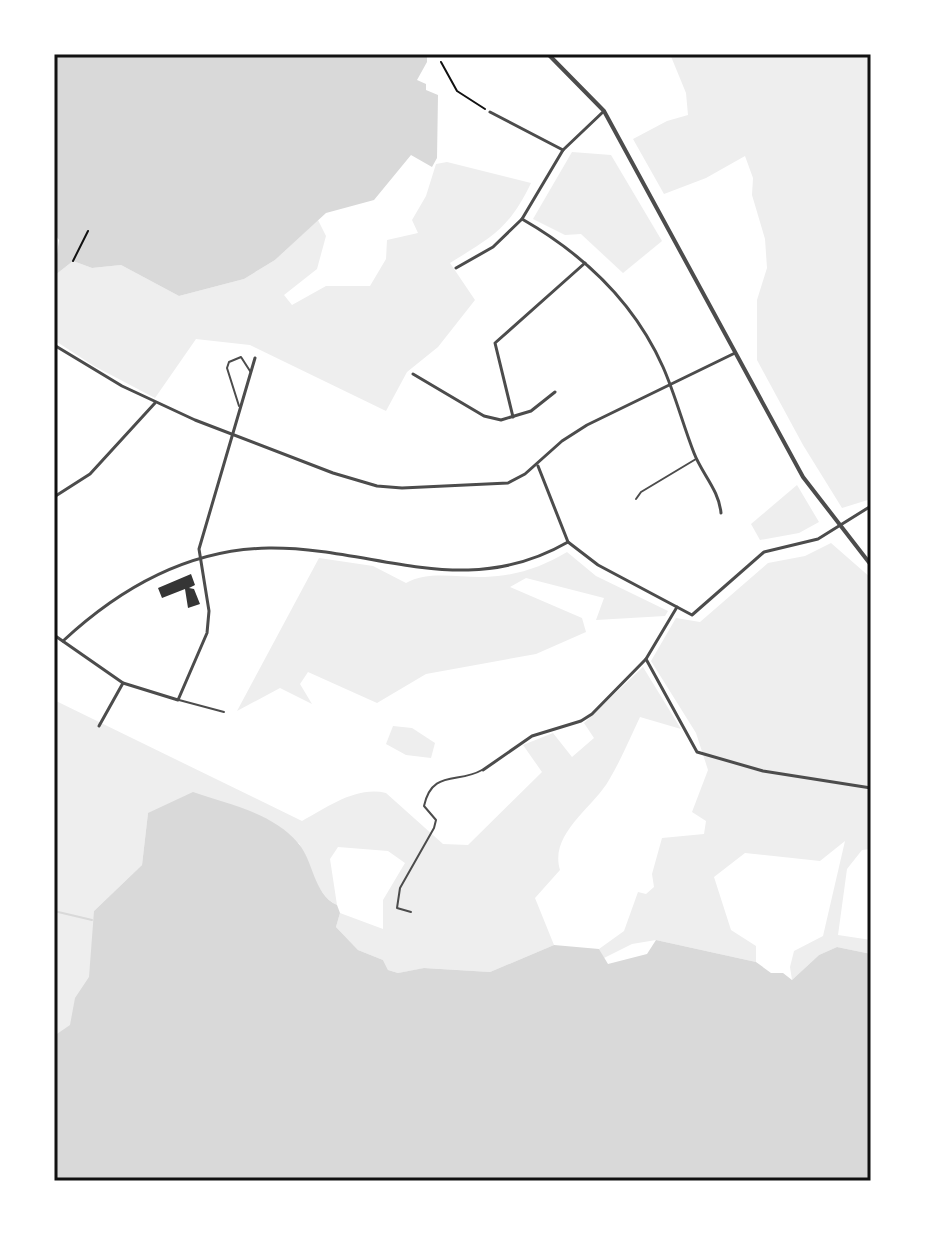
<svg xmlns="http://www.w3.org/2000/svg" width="925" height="1235" font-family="'Space Grotesk',sans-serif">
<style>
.green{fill:#eee}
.water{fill:#d9d9d9}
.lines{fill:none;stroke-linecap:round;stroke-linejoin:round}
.stream{stroke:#d9d9d9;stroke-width:2}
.building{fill:#353535}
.path{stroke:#111;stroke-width:2}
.service{stroke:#4c4c4c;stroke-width:2}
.minor{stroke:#4c4c4c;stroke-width:3}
.tertiary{stroke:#4c4c4c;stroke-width:4}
.neatline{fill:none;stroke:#111;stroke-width:3}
</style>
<rect width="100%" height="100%" fill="#fff"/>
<!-- green -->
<g class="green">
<polygon points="670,54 871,54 871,499 842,508 803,445 757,360 757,300 767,268 765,239 752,195 753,178 745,156 706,178 664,194 633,139 667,121 688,115 686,93"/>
<polygon points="572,152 611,155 662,241 623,273 581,234 565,235 533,219"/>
<path d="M447,162l84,21c-22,46 -39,54 -81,80l25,37 -37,47 -31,25 -21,39 -136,-66 -54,-6 -41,59 -61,-32 -40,-26v-64l19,-15 19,7 29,-3 58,31 65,-17 31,-19 43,-40 8,16 -9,33 -33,26 8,10 34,-19h44l16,-27 1,-19 31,-7 -6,-13 14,-24 10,-32z"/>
<polygon points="797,485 819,522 799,533 760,540 751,524"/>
<polygon points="831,543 871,578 871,849 862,850 847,869 838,935 871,940 871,954 837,947 819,955 792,980 790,967 794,951 823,936 845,841 820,861 745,853 714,877 731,930 756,946 756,962 656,940 632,944 604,958 599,949 624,931 638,892 646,894 654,887 652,874 662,838 704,834 706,821 692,812 708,770 696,733 651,661 676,618 700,622 768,563 805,556"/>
<path d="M567,552l29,24 72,35 -3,5 -69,4 8,-22 -78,-20 -16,9 72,31 4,14 -50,22 -110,20 -49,29 -69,-31 -8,12 12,20 -32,-16 -43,23 82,-153 54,8 33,17c23,-13 53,-5 79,-6 31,-1 57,-10 82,-25z"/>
<path d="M643,667l38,62 -41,-12c-10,21 -19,43 -31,63 -16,28 -60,54 -49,90l-25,28 19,47 -64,27 -65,-4 -27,5 -10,-3 -5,-10 -25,-10 -22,-23 4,-14 43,16v-29l22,-37 -17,-12 -50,-4 -8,12 7,46c-20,-9 -29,-43 -38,-62l-151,-30 -6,52 -48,46 16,28 -56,123v-362l248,121c26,-14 54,-35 84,-28l57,51 25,1 74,-73 -19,-27 30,-12 19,24 22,-19 -10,-15z"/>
<polygon points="393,726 412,728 435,743 431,758 406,755 386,744"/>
</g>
<!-- water -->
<g class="water">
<polygon points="54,54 427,54 427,62 417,80 426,84 426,90 438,95 437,158 432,167 411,155 374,200 326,213 275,260 244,279 179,296 121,265 92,268 73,261 54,276 59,240 54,233"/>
<path d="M193,792c35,12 80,21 105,51 16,18 15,51 39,62l3,8 -4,14 22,23 25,10 5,10 10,3 26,-5 66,4 64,-27 45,4 9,15 39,-10 9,-14 100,22 15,11h12l9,7 27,-25 18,-8 34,7v227h-817v-145l16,-11 5,-27 14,-21 5,-66 48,-46 6,-52z"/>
</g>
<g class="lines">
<!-- stream -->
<polyline class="stream" points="54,911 92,920"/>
</g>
<!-- building -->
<polygon class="building" points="191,574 195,585 189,588 194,589 200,604 188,608 185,589 162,598 158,588"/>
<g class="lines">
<!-- path -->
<g class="path">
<polyline points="441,62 457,91 485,109"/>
<polyline points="73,261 88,231"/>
</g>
<!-- service -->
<g class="service">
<polyline points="239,406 227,368 229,362 241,357 250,371"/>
<polyline points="636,499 641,492 696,459"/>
<polyline points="179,700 224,712"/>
<path d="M411,912l-14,-4 3,-20 34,-60 2,-8 -12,-14c8,-37 34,-22 58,-36"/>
</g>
<!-- minor -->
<g class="minor">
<polyline points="490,112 563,150"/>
<path d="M522,219c61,35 112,83 141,148 12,27 20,58 31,86 8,21 25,37 27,60"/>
<polyline points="456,268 493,247 522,219 563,150 604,111"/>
<polyline points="54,345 122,386 195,420 333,473 377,486 402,488 508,483 525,474 562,441 587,425 735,353"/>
<polyline points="413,374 484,416 501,420 531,411 555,392"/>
<polyline points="513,417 495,343 585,263"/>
<polyline points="538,466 568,542 598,565 692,615 764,552 818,539 871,506"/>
<polyline points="54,497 90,474 155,403"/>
<polyline points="677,607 646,659 697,752 763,771 871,788"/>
<polyline points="54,635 123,683 178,700 207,633 209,611 199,549 255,358"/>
<path d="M63,641c57,-53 126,-92 206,-93 107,-1 195,54 299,-6"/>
<polyline points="99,726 123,683"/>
<polyline points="483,770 532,736 581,721 592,714 646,659"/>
</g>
<!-- tertiary -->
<polyline class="tertiary" points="548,54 604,111 803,477 871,565"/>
</g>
<!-- border -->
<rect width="925" height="1235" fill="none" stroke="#ffffff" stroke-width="112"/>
<rect x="56" y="56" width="813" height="1123" class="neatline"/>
</svg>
